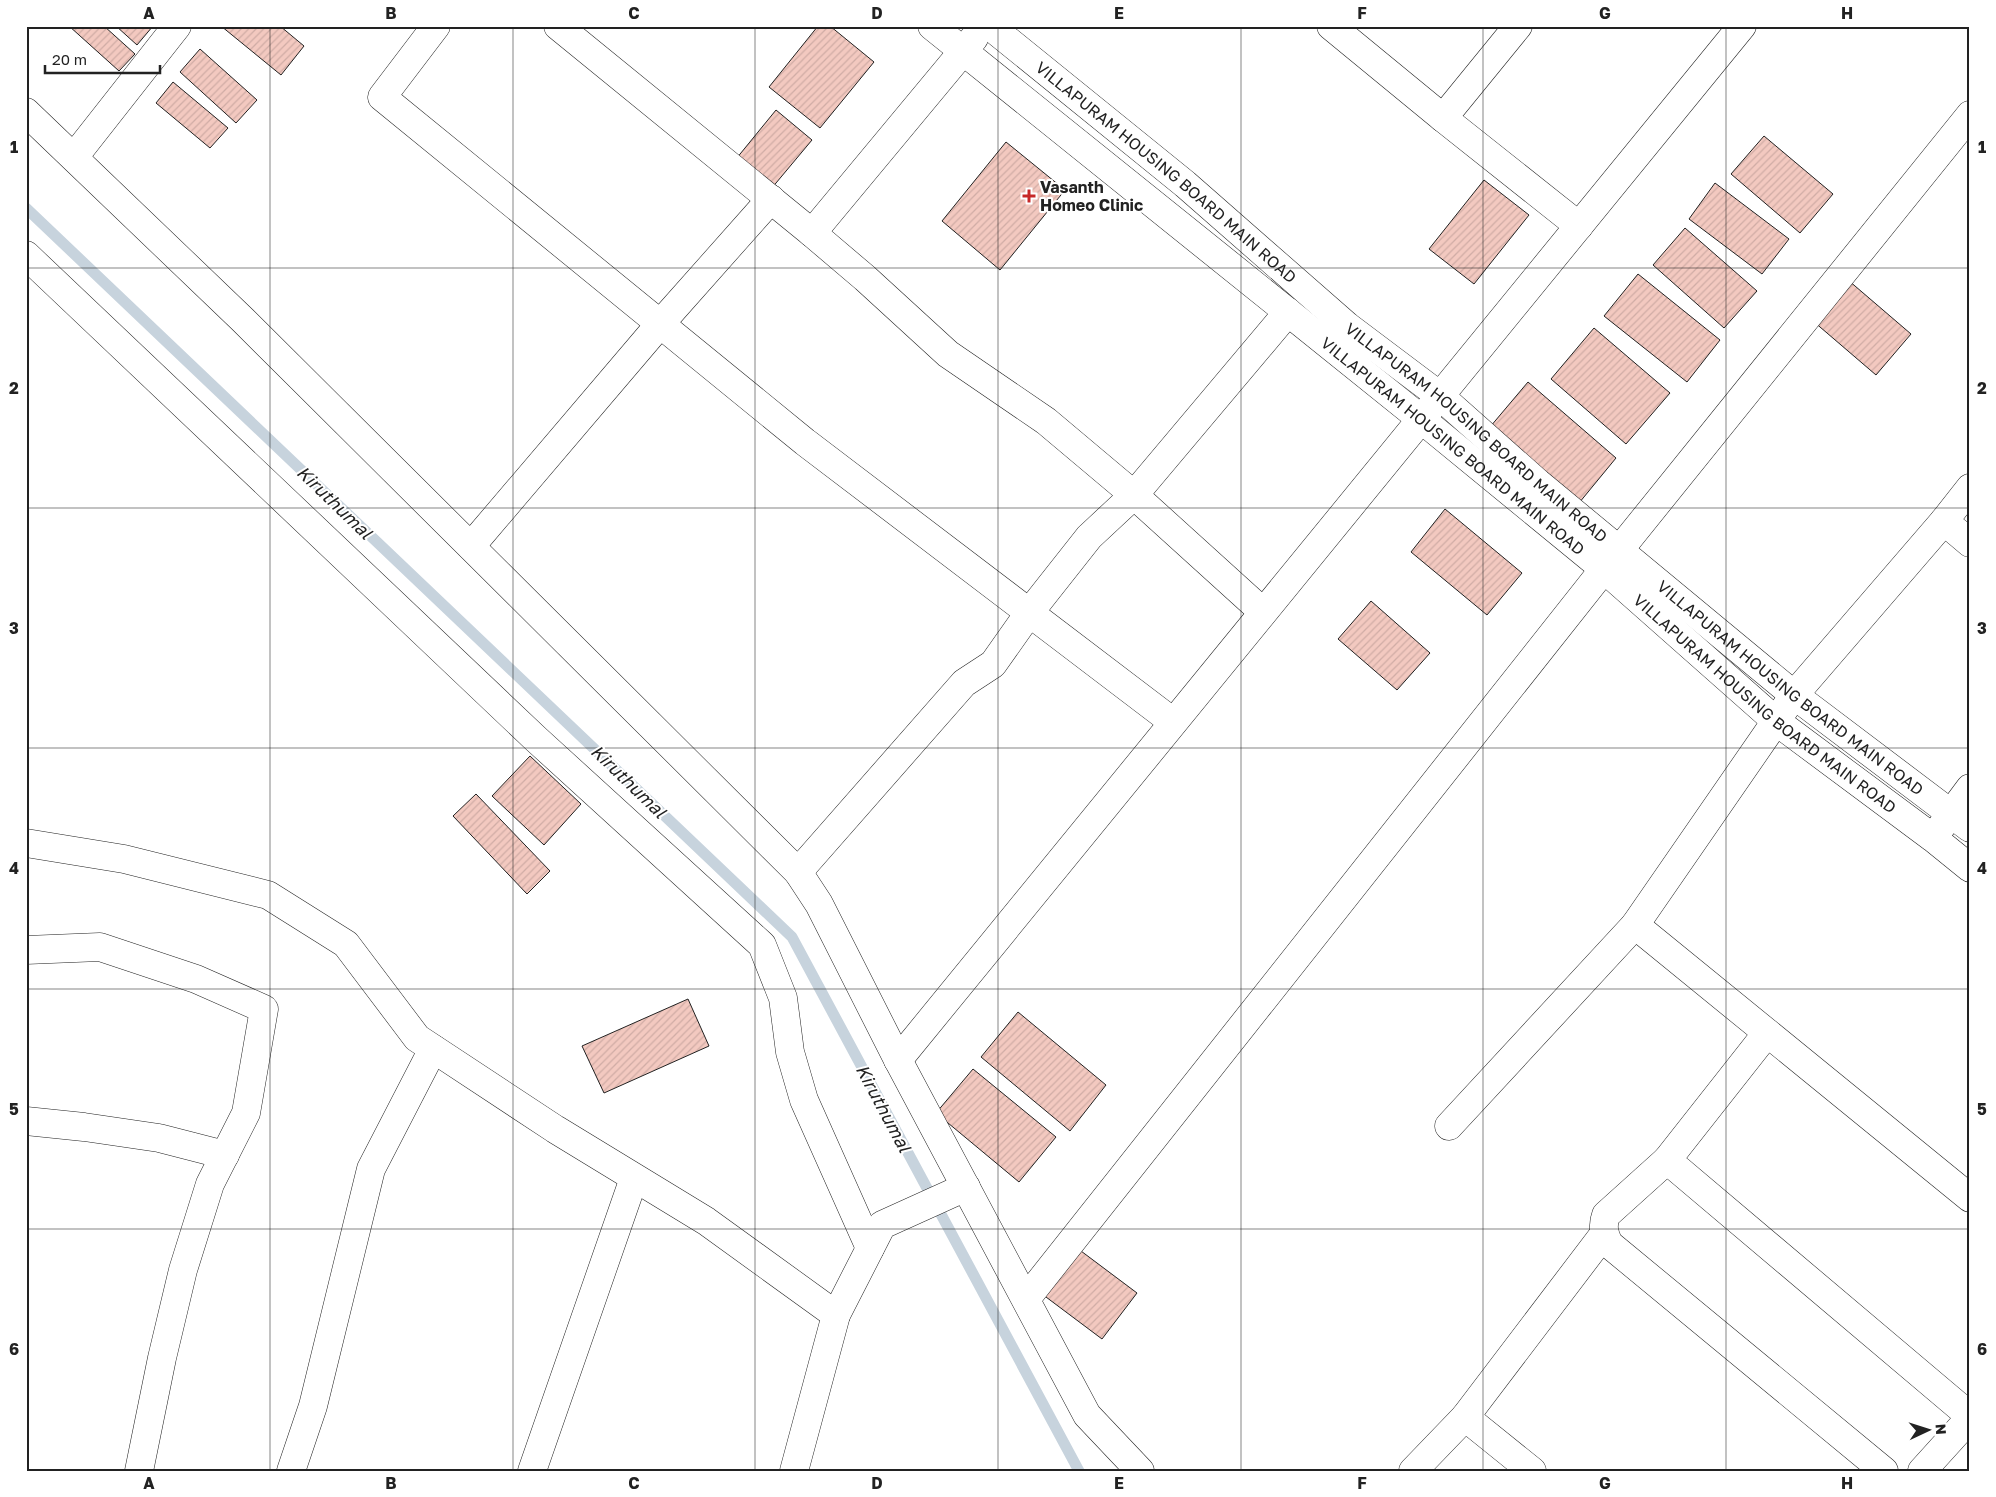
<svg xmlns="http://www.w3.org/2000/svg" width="1996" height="1497" font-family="'Golos Text',sans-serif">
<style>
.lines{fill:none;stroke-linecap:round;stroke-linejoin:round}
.stream{stroke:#c7d3dd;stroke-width:11}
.building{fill:url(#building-hatch);stroke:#222}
.minor-casing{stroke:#222;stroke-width:29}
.minor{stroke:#fff;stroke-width:28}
.grid{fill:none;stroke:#222;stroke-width:1;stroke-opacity:0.55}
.poi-dot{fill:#c62828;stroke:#fff;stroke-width:2}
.labels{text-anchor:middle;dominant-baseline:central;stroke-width:4;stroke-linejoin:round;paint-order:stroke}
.street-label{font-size:16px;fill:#222;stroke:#fff}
.poi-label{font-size:16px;font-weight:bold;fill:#222;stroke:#fff;text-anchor:start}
.water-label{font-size:18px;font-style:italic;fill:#222;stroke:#fff}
.neatline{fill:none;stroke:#222;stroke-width:2}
.grid-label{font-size:16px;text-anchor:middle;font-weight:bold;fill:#222}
</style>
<defs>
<pattern id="building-hatch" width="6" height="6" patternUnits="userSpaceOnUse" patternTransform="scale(1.25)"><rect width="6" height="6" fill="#f3c9c0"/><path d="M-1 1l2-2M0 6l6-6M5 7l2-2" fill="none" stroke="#d0aca5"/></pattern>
</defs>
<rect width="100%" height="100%" fill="#fff"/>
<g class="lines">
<!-- stream -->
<polyline class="stream" points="26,208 792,937 1079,1471"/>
</g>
<!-- building -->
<g class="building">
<polygon points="69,26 104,26 135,54 119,71"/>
<polygon points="116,26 153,26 137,45"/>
<polygon points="221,26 280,26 304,46 281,75"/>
<polygon points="818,26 830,26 874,62 820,128 769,87"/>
<polygon points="200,49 257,100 236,123 180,72"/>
<polygon points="173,82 228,128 210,148 156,103"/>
<polygon points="776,110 812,140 771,189 736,159"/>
<polygon points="1764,136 1833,194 1800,233 1731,174"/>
<polygon points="1006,142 1065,190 1000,270 942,221"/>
<polygon points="1484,180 1529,215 1474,284 1429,249"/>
<polygon points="1715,183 1789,239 1762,274 1689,219"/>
<polygon points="1685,228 1757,291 1724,328 1653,265"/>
<polygon points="1638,274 1720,340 1687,382 1604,316"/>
<polygon points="1848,280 1911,334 1876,375 1813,321"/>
<polygon points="1594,328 1670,393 1626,444 1551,379"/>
<polygon points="1528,382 1616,458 1579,503 1490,427"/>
<polygon points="1445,509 1522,573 1487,615 1411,552"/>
<polygon points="1371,601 1430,653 1397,690 1338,639"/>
<polygon points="530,756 581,804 544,845 492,796"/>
<polygon points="476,794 550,871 527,894 453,816"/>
<polygon points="688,999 709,1046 604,1093 582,1046"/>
<polygon points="1018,1012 1106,1085 1070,1131 981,1057"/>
<polygon points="973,1069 1056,1137 1019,1182 936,1113"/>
<polygon points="1077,1248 1137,1293 1102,1339 1042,1294"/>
</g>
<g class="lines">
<defs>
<g id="minor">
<polyline points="436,26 382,97 805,442 1173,722"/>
<polyline points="558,26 812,233 974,38"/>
<path id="s1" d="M932,26l489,393 183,150 173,153 156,116 37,30"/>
<path id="s2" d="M990,26l195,158 162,142 93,70 98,87 256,212 176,133"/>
<polyline points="1331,26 1443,118"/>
<polyline points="1518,26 1443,118 1579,226"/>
<polyline points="26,112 243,320 798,872 819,904 898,1060 1087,1415 1140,1471"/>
<polyline points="74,157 177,26"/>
<polyline points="812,233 865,278 948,354 1046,421 1134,495 1263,612"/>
<polyline points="26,255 536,739 762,945 783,998 790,1052 804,1100 870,1248"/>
<polyline points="1970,488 1944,521 1970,543"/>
<polyline points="1944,521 1794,695 1635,925 1970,1198"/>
<polyline points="471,546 660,324 771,199"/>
<polyline points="1941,827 1970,788"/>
<polyline points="26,843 124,859 268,895 346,944 417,1038 555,1129 706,1221 836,1315"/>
<polyline points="798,872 964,683 993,664 1029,613 1089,537 1134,495 1288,312"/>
<polyline points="26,950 100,947 196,979 264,1009 246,1113 210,1184 183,1270 162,1358 139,1471"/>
<polyline points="1767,1033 1667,1160 1970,1416"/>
<polyline points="898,1060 1742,26"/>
<polyline points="26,1121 84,1127 159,1138 225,1155"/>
<polyline points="1449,1126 1635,925"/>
<path d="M1667,1160l-61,55c-4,11 -2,19 3,29l275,227"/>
<polyline points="1026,1299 1604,569 1970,115"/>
<polyline points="1465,1417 1604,1234"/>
<polyline points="291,1471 313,1406 371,1169 433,1049"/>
<polyline points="532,1471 634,1178"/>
<polyline points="794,1471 836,1315 882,1225 966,1187"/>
<polyline points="1413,1471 1465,1417 1532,1471"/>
<polyline points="1922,1471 1970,1418"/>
</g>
</defs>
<!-- minor casing -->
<use href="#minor" class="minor-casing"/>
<!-- minor -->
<use href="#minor" class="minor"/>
</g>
<!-- grid -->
<path class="grid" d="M270,26v1445M513,26v1445M755,26v1445M998,26v1445M1241,26v1445M1483,26v1445M1726,26v1445M26,268h1944M26,508h1944M26,748h1944M26,989h1944M26,1229h1944"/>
<!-- markers -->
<path class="poi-dot" d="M1026.5 188.5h5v5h5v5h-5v5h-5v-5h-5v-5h5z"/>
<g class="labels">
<!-- street labels -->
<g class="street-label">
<text stroke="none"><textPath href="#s2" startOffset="229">VILLAPURAM HOUSING BOARD MAIN ROAD</textPath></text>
<text stroke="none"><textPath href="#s2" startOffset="634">VILLAPURAM HOUSING BOARD MAIN ROAD</textPath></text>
<text stroke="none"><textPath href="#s1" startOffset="669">VILLAPURAM HOUSING BOARD MAIN ROAD</textPath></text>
<text stroke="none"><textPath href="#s2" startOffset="1039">VILLAPURAM HOUSING BOARD MAIN ROAD</textPath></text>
<text stroke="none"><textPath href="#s1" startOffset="1074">VILLAPURAM HOUSING BOARD MAIN ROAD</textPath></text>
</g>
<!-- poi labels -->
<g class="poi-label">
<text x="1040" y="187">Vasanth<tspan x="1040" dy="18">Homeo Clinic</tspan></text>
</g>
<!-- water labels -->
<g class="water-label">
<text transform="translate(335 502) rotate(44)">Kiruthumal</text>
<text transform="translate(629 781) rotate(44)">Kiruthumal</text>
<text transform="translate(884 1108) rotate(62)">Kiruthumal</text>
</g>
</g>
<!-- border -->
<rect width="1996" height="1497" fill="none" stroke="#ffffff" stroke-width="55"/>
<!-- north arrow -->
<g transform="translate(1928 1430) rotate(86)" stroke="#ffffff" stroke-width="4" paint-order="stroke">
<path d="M0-4L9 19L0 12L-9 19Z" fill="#222222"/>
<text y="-8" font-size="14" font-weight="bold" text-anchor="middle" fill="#222222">N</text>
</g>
<!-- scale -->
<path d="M45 65v8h115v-8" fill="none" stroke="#222222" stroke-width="2.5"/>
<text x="52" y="65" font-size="15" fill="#222222" stroke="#ffffff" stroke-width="4" paint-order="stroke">20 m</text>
<rect x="28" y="28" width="1940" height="1442" class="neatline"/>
<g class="grid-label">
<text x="149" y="19">A</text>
<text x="391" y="19">B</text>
<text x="634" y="19">C</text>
<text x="877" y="19">D</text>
<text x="1119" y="19">E</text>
<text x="1362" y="19">F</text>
<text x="1605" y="19">G</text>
<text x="1847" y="19">H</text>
<text x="14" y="153">1</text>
<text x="1982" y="153">1</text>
<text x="14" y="394">2</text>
<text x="1982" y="394">2</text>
<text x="14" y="634">3</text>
<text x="1982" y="634">3</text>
<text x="14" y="874">4</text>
<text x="1982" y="874">4</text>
<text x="14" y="1115">5</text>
<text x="1982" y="1115">5</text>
<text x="14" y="1355">6</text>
<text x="1982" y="1355">6</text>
<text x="149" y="1489">A</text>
<text x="391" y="1489">B</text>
<text x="634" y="1489">C</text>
<text x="877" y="1489">D</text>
<text x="1119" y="1489">E</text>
<text x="1362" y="1489">F</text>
<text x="1605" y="1489">G</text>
<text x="1847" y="1489">H</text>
</g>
</svg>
